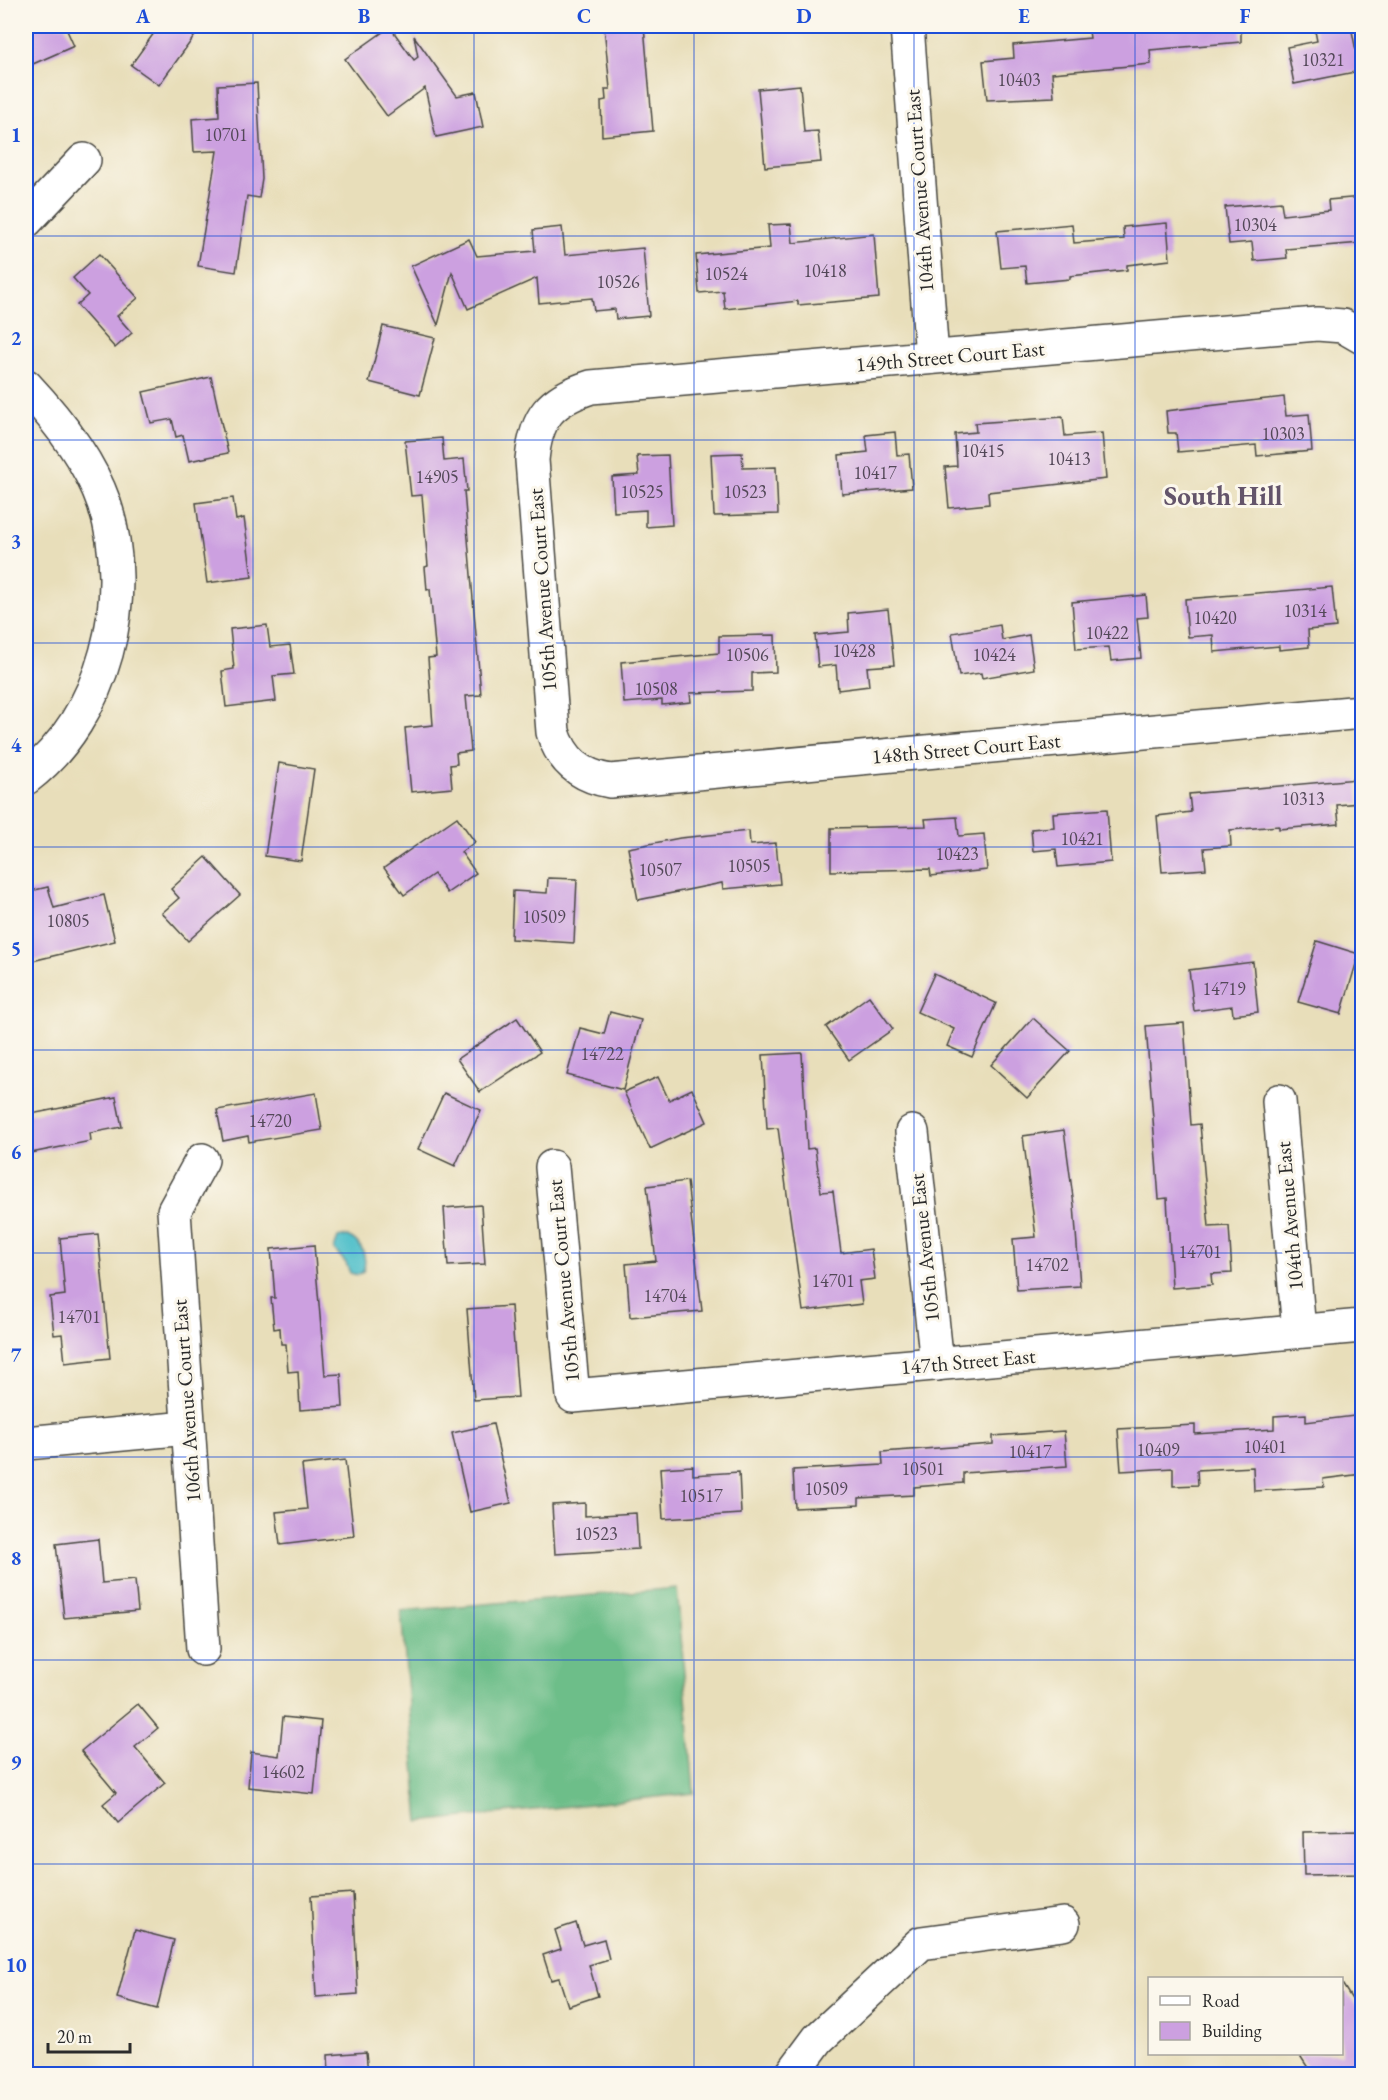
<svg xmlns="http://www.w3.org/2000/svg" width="1388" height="2100" font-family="'EB Garamond',serif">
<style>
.forest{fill:#6dbe89;stroke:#4c745a;stroke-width:1.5}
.water{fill:#54c1cb;stroke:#40767b;stroke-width:1.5}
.building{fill:#cca0e0}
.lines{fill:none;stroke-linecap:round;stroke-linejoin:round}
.minor-casing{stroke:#474640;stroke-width:36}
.minor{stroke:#fff;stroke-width:33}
.grid{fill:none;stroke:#1d4ed8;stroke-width:1.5;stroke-opacity:0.55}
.labels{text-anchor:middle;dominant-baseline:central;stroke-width:6;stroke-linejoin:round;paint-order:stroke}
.number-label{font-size:18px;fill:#534858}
.street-label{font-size:21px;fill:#2b2b2b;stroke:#fbf7ec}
.district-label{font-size:27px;font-weight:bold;fill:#63546a;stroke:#fbf7ec}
.neatline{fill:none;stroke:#1d4ed8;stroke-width:2}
.grid-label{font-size:20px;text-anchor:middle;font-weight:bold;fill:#1d4ed8}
</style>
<rect width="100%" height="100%" fill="#fbf7ec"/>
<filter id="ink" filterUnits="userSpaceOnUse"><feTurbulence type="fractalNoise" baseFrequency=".0167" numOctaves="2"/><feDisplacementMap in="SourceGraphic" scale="12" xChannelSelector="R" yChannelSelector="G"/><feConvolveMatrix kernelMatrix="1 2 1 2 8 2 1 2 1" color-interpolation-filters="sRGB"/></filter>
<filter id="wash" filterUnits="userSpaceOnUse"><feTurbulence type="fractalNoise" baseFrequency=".008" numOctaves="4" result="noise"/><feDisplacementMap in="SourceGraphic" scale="24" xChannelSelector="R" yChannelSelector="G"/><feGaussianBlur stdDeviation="1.35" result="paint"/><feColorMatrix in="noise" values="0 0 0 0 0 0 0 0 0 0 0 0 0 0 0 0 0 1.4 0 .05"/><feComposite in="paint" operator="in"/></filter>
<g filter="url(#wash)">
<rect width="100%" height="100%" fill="#e8deba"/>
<!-- forest -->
<polygon class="forest" points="677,1588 694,1793 419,1822 401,1611"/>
<!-- water -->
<path class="water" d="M347,1236c15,6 21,21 16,36l-6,3 -7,-2 -4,-10 -12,-14 4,-11z"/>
<g id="blocks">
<!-- building -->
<g class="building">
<polygon points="26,26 65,26 74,46 26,67"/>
<polygon points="159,26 202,26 159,85 131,65"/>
<polygon points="604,26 644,26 653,131 602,136 601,101 606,100 605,89 610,89"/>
<polygon points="1114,26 1241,26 1241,42 1150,50 1151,64 1052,73 1054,97 987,100 983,61 1014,58 1013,45 1090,38 1089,31 1114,28"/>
<polygon points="1314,26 1351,26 1360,71 1294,84 1287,47 1317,41"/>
<polygon points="390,27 414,60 418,57 414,36 457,96 476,92 483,127 436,137 425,88 387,116 345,59"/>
<polygon points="257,83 262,179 259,198 247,196 236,272 198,266 217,151 194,152 192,119 219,117 218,85"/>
<polygon points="800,85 804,132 818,131 821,162 765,167 758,89"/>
<polygon points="1362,197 1362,243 1286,249 1287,258 1254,261 1252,242 1229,244 1225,207 1281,202 1283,215 1329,210 1328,200"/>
<polygon points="1167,223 1170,260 1127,265 1127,270 1070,276 1070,279 1027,283 1025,266 1001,268 997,231 1072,224 1074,243 1124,239 1123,227"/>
<polygon points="791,224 793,243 874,234 879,298 798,305 798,301 725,309 723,291 699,293 696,255 770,248 768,225"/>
<polygon points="562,227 565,255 643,248 649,316 616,319 615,309 594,311 592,298 539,303 537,278 468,309 452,272 438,325 411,266 469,239 477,256 535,251 533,230"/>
<polygon points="99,254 138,298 117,316 132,333 115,348 77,305 88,295 73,278"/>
<polygon points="383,326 435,338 420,395 369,382"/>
<polygon points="211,377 228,453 189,461 183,435 176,437 172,419 151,423 143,392"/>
<polygon points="1284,397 1286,416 1309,414 1312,451 1257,456 1256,445 1178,452 1176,433 1168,433 1166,411"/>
<polygon points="1063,417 1065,436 1102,433 1106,479 988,492 989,504 949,508 945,467 957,466 955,434 976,432 975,423"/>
<polygon points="895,432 897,455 909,454 912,488 842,494 839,455 868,452 866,435"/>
<polygon points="442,438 444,461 464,459 467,491 464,491 481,695 466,696 471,751 456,753 457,764 450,765 452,788 411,792 405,728 433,725 428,658 436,657 430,589 427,590 425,567 428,566 422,495 411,496 405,441"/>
<polygon points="742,453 743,468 776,467 778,514 714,516 711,454"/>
<polygon points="668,455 672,525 646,527 646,510 614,512 612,477 639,475 637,456"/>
<polygon points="233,498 236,520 244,518 252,577 207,583 196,503"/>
<polygon points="1332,587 1336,627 1308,630 1309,647 1279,650 1279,646 1214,652 1213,635 1188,637 1185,599"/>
<polygon points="1146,595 1148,617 1137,618 1141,658 1111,661 1109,647 1076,649 1072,602"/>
<polygon points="888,609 894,665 867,667 869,686 838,690 836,665 818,667 815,635 849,632 848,613"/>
<polygon points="267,625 270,647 290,645 294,674 273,676 276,701 226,707 222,671 234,669 230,629"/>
<polygon points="1000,625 1002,640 1029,635 1034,669 982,678 981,673 959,676 952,633"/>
<polygon points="775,635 776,672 752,673 752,691 690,693 691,702 662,705 662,700 624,703 621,662 719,653 719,636"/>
<polygon points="279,763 314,769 301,861 265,856"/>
<polygon points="1357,779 1359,803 1337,805 1339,824 1279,829 1279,826 1230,830 1231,846 1204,848 1206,869 1162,872 1157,816 1191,812 1189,794"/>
<polygon points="1107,809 1111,862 1058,867 1056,849 1033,851 1031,829 1054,827 1053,813"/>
<polygon points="457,817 475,842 461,852 476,873 447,893 434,874 404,895 384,868"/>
<polygon points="957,817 959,836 984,834 987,870 931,876 930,869 831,871 831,828 926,826 925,819"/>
<polygon points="749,831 750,845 776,843 780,884 723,889 722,883 638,900 628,848 680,838"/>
<polygon points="206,857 240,895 188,941 162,913 179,898 171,889"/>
<polygon points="548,878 577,879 574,943 511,939 513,891 547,893"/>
<polygon points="48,887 54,908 104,895 115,941 32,961 26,933 26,892"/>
<polygon points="1317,941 1359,954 1341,1014 1298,1002"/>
<polygon points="1253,962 1258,1012 1233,1015 1232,1006 1194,1011 1189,970"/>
<polygon points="934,974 996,1003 972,1057 947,1046 954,1029 917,1012"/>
<polygon points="869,996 893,1029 849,1060 826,1027"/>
<polygon points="610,1012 641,1020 623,1090 567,1075 580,1028 604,1034"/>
<polygon points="517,1018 540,1052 480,1092 457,1059"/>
<polygon points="1033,1018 1070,1051 1027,1098 991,1065"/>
<polygon points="1184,1023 1191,1125 1200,1124 1209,1227 1229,1226 1232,1273 1211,1274 1212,1285 1172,1288 1167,1198 1159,1199 1146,1026"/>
<polygon points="802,1053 807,1149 815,1148 821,1192 833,1191 841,1253 871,1249 875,1279 859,1281 862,1304 803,1311 778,1128 767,1129 763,1055"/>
<polygon points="658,1077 669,1100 692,1089 707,1122 650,1149 624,1092"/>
<polygon points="316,1093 322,1130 249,1142 248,1136 223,1141 217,1110"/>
<polygon points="444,1093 481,1110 455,1166 418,1149"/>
<polygon points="116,1097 122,1127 90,1133 91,1141 26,1154 26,1115"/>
<polygon points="1064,1130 1074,1205 1080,1286 1017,1290 1013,1239 1036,1237 1023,1136"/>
<polygon points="687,1181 702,1311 630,1317 626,1264 656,1261 647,1186"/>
<polygon points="481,1205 485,1264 448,1266 444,1208"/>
<polygon points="98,1234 110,1358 65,1363 62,1334 54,1335 50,1297 65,1295 60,1238"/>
<polygon points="314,1245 325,1375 341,1374 343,1407 300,1410 298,1371 288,1372 286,1344 281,1344 280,1328 274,1329 271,1298 275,1298 271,1249"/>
<polygon points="511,1306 518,1397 474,1400 467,1309"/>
<polygon points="1306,1414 1306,1422 1362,1415 1362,1474 1323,1479 1324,1487 1254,1491 1253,1467 1197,1470 1198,1485 1173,1486 1173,1468 1121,1471 1118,1429 1195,1425 1195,1434 1274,1429 1274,1416"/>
<polygon points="493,1424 511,1503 470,1512 452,1433"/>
<polygon points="1064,1431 1067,1466 963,1473 963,1483 914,1487 914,1495 859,1498 859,1505 795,1508 793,1470 883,1465 882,1452 993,1444 993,1436"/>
<polygon points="345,1460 354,1536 280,1545 276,1512 307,1509 302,1465"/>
<polygon points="693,1466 693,1475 739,1472 741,1514 663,1519 660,1468"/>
<polygon points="585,1503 585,1516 636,1513 638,1549 555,1554 552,1505"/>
<polygon points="98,1539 102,1583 135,1580 138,1611 64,1618 56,1544"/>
<polygon points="138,1704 158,1728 135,1747 165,1783 118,1823 103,1804 116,1793 81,1751"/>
<polygon points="283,1717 321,1721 314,1794 248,1787 251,1752 279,1756"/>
<polygon points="1362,1831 1362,1874 1304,1875 1303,1832"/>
<polygon points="353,1893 358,1994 316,1997 311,1896"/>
<polygon points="576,1923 583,1945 604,1939 609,1959 589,1965 598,1996 568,2006 559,1978 551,1980 543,1955 561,1949 555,1930"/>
<polygon points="135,1930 174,1940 157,2009 117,1998"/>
<polygon points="1341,1982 1362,2015 1362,2074 1312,2074 1299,2054 1341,2054"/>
<polygon points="366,2052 368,2074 329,2074 328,2055"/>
</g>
</g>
</g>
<g filter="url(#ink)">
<use href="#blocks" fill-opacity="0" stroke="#474640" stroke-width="1.5"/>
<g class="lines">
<defs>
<g id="minor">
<polyline points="907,26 932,357"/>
<polyline points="26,221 84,160"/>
<path d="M1362,337l-19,-11 -26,-2 -726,63c-41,13 -55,30 -59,73l21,272c9,29 28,44 57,49l752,-69"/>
<path d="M26,386c31,33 63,74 78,117 31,93 1,215 -78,275"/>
<polyline points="1279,1101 1299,1331"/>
<polyline points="912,1132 937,1364"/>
<polyline points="202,1160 174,1211 203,1649"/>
<polyline points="552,1167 573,1396 1362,1326"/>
<polyline points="26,1443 187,1428"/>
<polyline points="792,2074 818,2039 921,1943 1063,1924"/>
</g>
</defs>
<!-- minor casing -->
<use href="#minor" class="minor-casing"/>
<!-- minor -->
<use href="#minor" class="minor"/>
</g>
</g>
<!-- grid -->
<path class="grid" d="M253,26v2048M474,26v2048M694,26v2048M914,26v2048M1135,26v2048M26,236h1336M26,440h1336M26,643h1336M26,847h1336M26,1050h1336M26,1253h1336M26,1457h1336M26,1660h1336M26,1864h1336"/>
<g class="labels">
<!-- number labels -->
<g class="number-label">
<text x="1323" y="59">10321</text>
<text x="1019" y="79">10403</text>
<text x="226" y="134">10701</text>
<text x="1255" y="224">10304</text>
<text x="825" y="270">10418</text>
<text x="726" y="273">10524</text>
<text x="618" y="281">10526</text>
<text x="1283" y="433">10303</text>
<text x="983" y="450">10415</text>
<text x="1069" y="458">10413</text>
<text x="875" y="472">10417</text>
<text x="437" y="476">14905</text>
<text x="642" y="491">10525</text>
<text x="745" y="491">10523</text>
<text x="1305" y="610">10314</text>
<text x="1215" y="617">10420</text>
<text x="1107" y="632">10422</text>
<text x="854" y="650">10428</text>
<text x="747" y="654">10506</text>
<text x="994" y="654">10424</text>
<text x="656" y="688">10508</text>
<text x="1303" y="798">10313</text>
<text x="1082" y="838">10421</text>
<text x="957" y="853">10423</text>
<text x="749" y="865">10505</text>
<text x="660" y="869">10507</text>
<text x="544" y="916">10509</text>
<text x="68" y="920">10805</text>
<text x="1224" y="988">14719</text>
<text x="602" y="1053">14722</text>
<text x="270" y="1120">14720</text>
<text x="1200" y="1251">14701</text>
<text x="1047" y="1264">14702</text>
<text x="833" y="1280">14701</text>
<text x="665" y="1295">14704</text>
<text x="79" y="1316">14701</text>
<text x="1265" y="1446">10401</text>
<text x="1158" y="1449">10409</text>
<text x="1030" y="1451">10417</text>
<text x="923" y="1468">10501</text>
<text x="826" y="1488">10509</text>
<text x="701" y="1495">10517</text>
<text x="596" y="1533">10523</text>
<text x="283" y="1771">14602</text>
</g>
<!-- street labels -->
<g class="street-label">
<text transform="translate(919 191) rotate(-94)">104th Avenue Court East</text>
<text transform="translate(950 356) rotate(-5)">149th Street Court East</text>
<text transform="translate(542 590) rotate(-94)">105th Avenue Court East</text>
<text transform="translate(966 748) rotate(-5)">148th Street Court East</text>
<text transform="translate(1289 1216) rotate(-95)">104th Avenue East</text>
<text transform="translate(924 1248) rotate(-96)">105th Avenue East</text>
<text transform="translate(563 1281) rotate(-95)">105th Avenue Court East</text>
<text transform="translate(968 1361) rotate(-5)">147th Street East</text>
<text transform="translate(186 1401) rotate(-94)">106th Avenue Court East</text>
</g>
<!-- district labels -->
<g class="district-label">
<text x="1223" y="495">South Hill</text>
</g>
</g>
<!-- margin -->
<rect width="1388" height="2100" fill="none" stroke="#fbf7ec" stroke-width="66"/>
<!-- legend -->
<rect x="1148" y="1977" width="195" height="78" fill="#fbf7ec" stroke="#a8a59f" stroke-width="1.5"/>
<rect x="1160" y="1996" width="30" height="9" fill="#ffffff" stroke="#a8a59f" stroke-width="1.5"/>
<text x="1202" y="2007" font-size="18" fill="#2b2b2b">Road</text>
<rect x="1160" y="2022" width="30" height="18" fill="#cca0e0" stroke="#a8a59f" stroke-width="1.5"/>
<text x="1202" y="2037" font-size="18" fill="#2b2b2b">Building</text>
<!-- scale -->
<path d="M48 2043v9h82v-9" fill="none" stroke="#2b2b2b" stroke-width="3"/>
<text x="57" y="2043" font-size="18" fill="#2b2b2b" stroke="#fbf7ec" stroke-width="4.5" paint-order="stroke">20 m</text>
<rect x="33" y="33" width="1322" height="2034" class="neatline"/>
<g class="grid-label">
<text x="143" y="23">A</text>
<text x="364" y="23">B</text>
<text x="584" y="23">C</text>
<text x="804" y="23">D</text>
<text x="1024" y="23">E</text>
<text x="1245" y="23">F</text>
<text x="16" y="142">1</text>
<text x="16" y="345">2</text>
<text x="16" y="548">3</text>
<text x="16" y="752">4</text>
<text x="16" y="955">5</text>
<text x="16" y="1159">6</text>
<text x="16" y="1362">7</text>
<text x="16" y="1565">8</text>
<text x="16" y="1769">9</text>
<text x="16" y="1972">10</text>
</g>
</svg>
